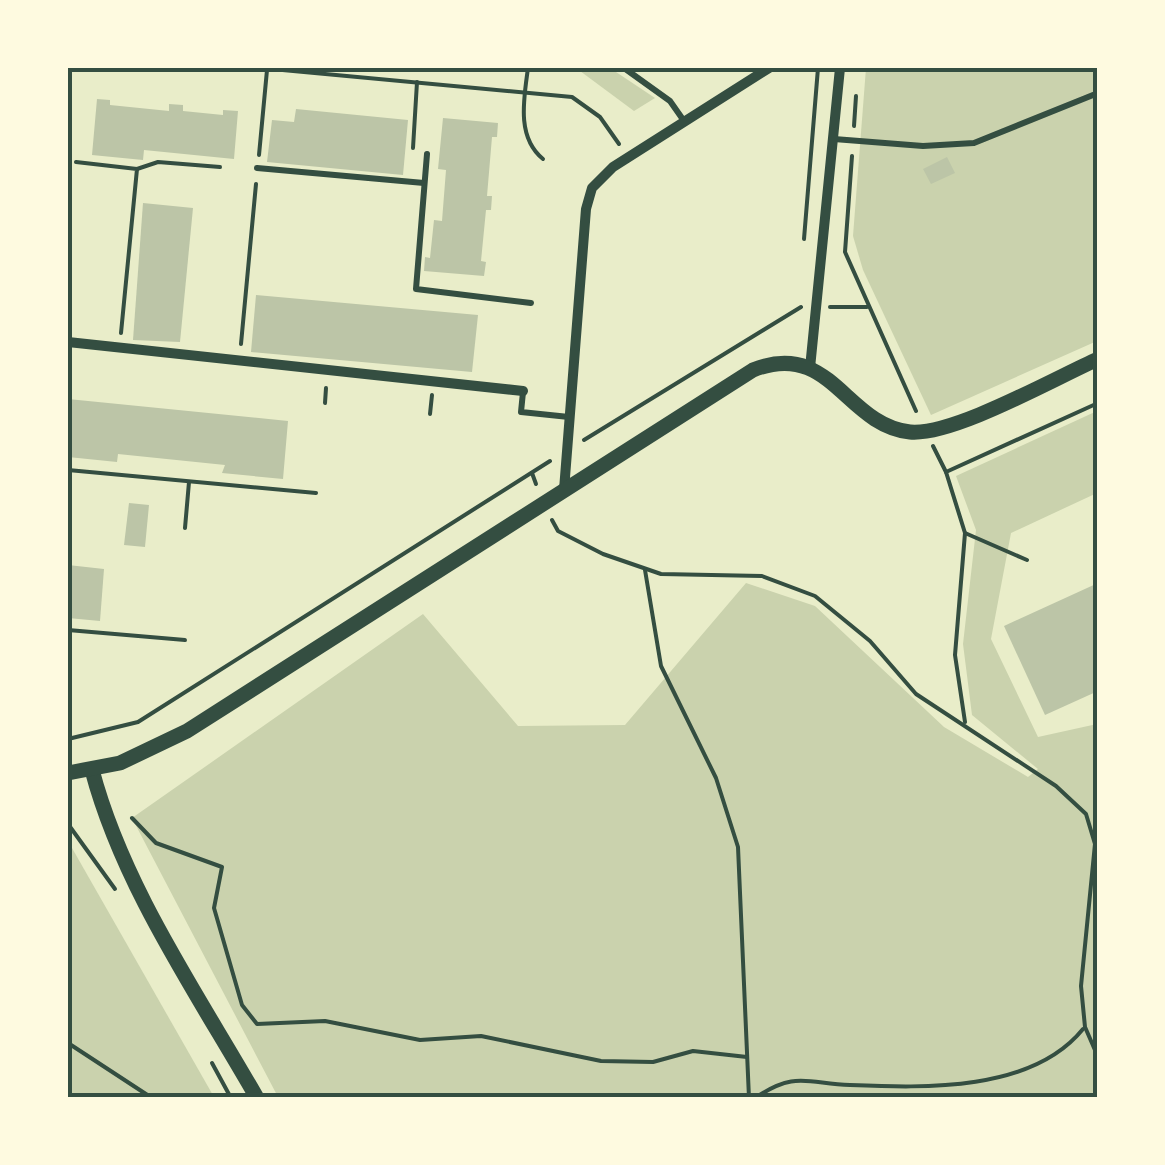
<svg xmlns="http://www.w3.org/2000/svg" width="1165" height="1165" font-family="'Open Sans',sans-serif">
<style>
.green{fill:#cad2ad}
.building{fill:#bcc5a7}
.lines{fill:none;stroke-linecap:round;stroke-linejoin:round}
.path{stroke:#344e41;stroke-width:4}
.service{stroke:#344e41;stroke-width:6}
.minor{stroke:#344e41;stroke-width:10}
.tertiary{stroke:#344e41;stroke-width:15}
.neatline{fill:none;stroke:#344e41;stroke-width:4}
</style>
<rect width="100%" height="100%" fill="#e9edc9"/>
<!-- green -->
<g class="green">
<polygon points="576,68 610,68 655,98 634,111"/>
<polygon points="866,68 1097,68 1097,341 931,415 863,270 853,236"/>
<polygon points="1097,411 1097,493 1011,533 991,639 1038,737 1097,724 1097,1097 278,1097 132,818 423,614 518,726 625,725 746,583 815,606 944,727 1028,777 1038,769 972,715 963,644 976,530 956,476"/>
<polygon points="68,841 214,1097 68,1097"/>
</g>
<!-- building -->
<g class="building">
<polygon points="97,99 110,100 110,105 169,111 169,104 183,105 183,111 223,115 223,110 238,111 234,159 144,150 143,160 92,155"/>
<polygon points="296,109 408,120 403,175 267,162 272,120 294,122"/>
<polygon points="443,118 498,123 497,137 492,137 487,196 492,196 491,210 486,210 481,261 486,262 484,276 424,271 425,257 430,258 434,220 442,221 446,170 438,169"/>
<polygon points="947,157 955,173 931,184 923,169"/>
<polygon points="143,203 193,208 180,342 133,340"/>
<polygon points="256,295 478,315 472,372 251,352"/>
<polygon points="68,399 288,421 283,479 222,473 225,465 118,454 117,462 68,457"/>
<polygon points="129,503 149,505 145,547 124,545"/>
<polygon points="68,565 104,569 100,621 68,618"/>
<polygon points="1098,583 1098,691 1045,715 1004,626"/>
</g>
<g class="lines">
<!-- path -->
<g class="path">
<polyline points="261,68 572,97 600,117 619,144"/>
<path d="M528,68c-4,30 -12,69 15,91"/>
<polyline points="854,126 856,96"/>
<polyline points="413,148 417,82"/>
<polyline points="259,155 267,70"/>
<polyline points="852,156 845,252 916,411"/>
<polyline points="76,162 137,169 121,333"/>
<polyline points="137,169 158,162 220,167"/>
<polyline points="804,239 818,68"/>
<polyline points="830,307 867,307"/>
<polyline points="241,344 256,184"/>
<polyline points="325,403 326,388"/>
<polyline points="430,414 432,395"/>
<polyline points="584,440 801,307"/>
<polyline points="933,446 946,472 1098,403"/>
<polyline points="68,470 316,493"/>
<polyline points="946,472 965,533 955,655 965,722"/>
<polyline points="532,473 536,484"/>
<polyline points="552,520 558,531 603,554 661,574 762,576 815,596 870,641 916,694 1056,786 1086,814 1095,844 1081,986 1085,1027 1098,1057"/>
<polyline points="185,528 189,482"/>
<polyline points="965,533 1027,560"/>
<polyline points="645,570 661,666 716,778 738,847 749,1098"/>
<polyline points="68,630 185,640"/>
<polyline points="68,739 138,722 550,461"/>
<polyline points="132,818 156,843 222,867 214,908 242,1005 257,1024 325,1021 420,1040 481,1036 601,1061 653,1062 693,1051 747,1057"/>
<polyline points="68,824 115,889"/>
<polyline points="68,922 68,944"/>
<polyline points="68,1043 152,1098"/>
<polyline points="212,1063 231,1098"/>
<path d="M755,1098c40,-27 51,-15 95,-13 75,3 182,7 233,-56"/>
</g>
<!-- service -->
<g class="service">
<polyline points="624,68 670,101 684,121"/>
<polyline points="834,139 923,146 974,143 1098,93"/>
<polyline points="427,154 416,289 531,303"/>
<polyline points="257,168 424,183"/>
<polyline points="523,392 521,412 569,417"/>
</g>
<!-- minor -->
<g class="minor">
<polyline points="68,342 523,391"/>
<polyline points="810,368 840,68"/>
<polyline points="564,490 586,209 592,188 613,167 769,68"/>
</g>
<!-- tertiary -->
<g class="tertiary">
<path d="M92,770c31,117 105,223 165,328"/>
<path d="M68,773l52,-10 67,-32 566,-361c78,-31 92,55 157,62 43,4 145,-54 188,-73"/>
</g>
</g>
<!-- border -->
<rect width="1165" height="1165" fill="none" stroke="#fefae0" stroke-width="140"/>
<rect x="70" y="70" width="1025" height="1025" class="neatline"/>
</svg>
